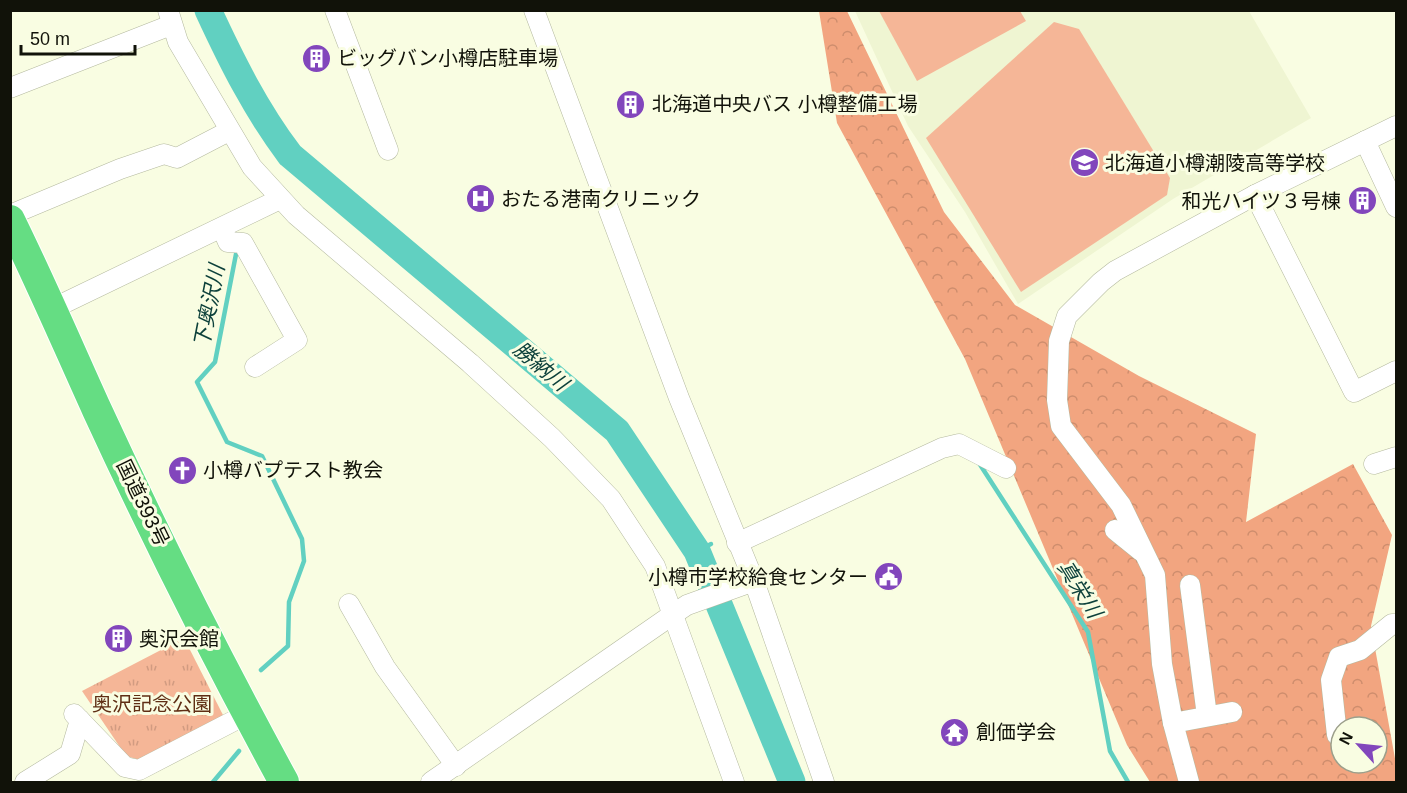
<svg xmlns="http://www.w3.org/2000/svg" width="1407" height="793" font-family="Arial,'Noto Sans JP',sans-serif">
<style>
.built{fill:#eff5d2}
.forest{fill:url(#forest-crowns);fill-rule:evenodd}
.park{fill:url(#park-tufts)}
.pitch{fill:#f5b697}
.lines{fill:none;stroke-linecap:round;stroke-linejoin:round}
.stream{stroke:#61d0c1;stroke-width:4.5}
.river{stroke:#61d0c1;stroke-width:27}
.minor-casing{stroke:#b4b99f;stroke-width:21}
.highway-casing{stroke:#fff;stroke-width:32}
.minor{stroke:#fff;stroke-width:20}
.highway{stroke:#65dd83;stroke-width:30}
.labels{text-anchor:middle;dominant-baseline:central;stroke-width:6;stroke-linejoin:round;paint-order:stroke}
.poi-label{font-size:20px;fill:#111209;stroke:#f9fde2;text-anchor:start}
.street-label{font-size:20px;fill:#111209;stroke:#f9fde2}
.park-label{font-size:20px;fill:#5f2e14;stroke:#f9fde2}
.water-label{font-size:21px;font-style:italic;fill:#0d413b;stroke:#f9fde2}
</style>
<defs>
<pattern id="forest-crowns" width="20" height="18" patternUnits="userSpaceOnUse" patternTransform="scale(1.5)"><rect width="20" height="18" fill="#f2a580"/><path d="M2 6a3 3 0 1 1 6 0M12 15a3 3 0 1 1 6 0" fill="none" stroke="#ce8d6d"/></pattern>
<pattern id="park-tufts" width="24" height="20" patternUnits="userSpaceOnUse" patternTransform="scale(1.5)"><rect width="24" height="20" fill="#f5b697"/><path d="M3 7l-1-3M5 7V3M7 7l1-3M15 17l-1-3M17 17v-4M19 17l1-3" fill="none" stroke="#d19b81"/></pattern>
</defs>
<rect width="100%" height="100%" fill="#f9fde2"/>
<!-- built -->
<polygon class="built" points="855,11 1249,11 1311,118 1173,199 1018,304 965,212 908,126"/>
<!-- forest -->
<path class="forest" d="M819,11h28l97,201 71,93 124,71 117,58 -10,88 107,-58 39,71 -21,91 25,138v18h-246l-23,-37 -162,-386 -128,-236zM1341,727h36v36h-36z"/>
<!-- park -->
<polygon class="park" points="184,638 224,717 140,760 126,756 82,691"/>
<!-- pitch -->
<g class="pitch">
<polygon points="879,11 1020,11 1026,21 917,81"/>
<polygon points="1054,22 1079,29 1170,178 1167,195 1021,292 926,138"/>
</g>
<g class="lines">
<!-- stream -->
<g class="stream">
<polyline points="237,249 215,362 197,382 227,442 262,456 302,539 304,561 289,602 288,646 261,670"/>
<polyline points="979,463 1088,632 1110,751 1128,782"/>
<polyline points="697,551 711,544"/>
<polyline points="213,782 239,751"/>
</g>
<!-- river -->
<path class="river" d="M208,10c24,52 48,100 82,145l327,276 80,120 95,231"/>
<defs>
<g id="minor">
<polyline points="168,10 178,42 252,167 296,215 470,363 552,438 611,499 655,566 734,782"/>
<polyline points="335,10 388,150"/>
<polyline points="534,10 679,398 754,581 824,782"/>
<polyline points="10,88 171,25"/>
<polyline points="1365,141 1396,207"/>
<polyline points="1255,195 1354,392 1396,371"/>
<polyline points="10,215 120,169 164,154 177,158 229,131"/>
<polyline points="222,228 228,242 243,243 297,340 255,367"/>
<polyline points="54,308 280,199"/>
<polyline points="1374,464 1396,457"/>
<polyline points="1115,530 1141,551"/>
<polyline points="737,543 942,448 959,444 1006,468"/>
<polyline points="1190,585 1207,716"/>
<polyline points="349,604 385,667 456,766"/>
<polyline points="1232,712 1173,723 1162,664 1155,575 1121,505 1061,426 1057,400 1059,341 1067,316 1101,282 1115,271 1255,195 1396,126"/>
<polyline points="74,714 125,767 139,770 247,714"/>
<polyline points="1173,723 1189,782"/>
<polyline points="1337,735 1331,680 1339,657 1360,650 1392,624 1396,624"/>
<polyline points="25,782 70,754 80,720"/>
<polyline points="431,782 672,615 687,605 754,581"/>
</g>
<path id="highway" d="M10,220c31,63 58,126 87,190 58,126 121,251 187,372"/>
</defs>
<!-- minor casing -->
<use href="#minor" class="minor-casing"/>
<!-- highway casing -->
<use href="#highway" class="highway-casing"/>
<!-- minor -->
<use href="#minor" class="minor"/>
<!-- highway -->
<use href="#highway" class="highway"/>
</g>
<!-- icons -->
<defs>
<symbol id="building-disc" viewBox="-11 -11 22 22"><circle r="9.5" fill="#8246bc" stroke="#f9fde2"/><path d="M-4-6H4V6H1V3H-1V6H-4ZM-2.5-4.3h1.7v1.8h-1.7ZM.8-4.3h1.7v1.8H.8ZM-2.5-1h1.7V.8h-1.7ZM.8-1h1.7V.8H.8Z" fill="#fff"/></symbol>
<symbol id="school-disc" viewBox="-11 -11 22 22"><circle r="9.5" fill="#8246bc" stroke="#f9fde2"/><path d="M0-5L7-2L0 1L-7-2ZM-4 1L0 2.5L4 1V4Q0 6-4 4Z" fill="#fff"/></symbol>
<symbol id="hospital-disc" viewBox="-11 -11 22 22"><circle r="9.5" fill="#8246bc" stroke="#f9fde2"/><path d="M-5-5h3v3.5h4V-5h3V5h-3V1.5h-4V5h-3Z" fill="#fff"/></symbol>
<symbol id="church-disc" viewBox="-11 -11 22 22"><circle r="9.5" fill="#8246bc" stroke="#f9fde2"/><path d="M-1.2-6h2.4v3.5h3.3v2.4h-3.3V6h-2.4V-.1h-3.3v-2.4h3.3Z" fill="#fff"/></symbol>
<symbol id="civic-disc" viewBox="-11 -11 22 22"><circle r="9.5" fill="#8246bc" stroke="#f9fde2"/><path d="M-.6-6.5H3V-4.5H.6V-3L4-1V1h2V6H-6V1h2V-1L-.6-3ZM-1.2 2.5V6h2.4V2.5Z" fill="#fff"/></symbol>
<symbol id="temple-disc" viewBox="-11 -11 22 22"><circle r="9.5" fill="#8246bc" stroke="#f9fde2"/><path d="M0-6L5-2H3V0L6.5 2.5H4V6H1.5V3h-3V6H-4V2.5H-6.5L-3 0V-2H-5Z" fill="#fff"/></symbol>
</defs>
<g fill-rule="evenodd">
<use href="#building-disc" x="300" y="42" width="33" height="33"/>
<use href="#building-disc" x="614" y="88" width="33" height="33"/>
<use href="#school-disc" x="1068" y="146" width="33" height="33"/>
<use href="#hospital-disc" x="464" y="182" width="33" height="33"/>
<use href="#building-disc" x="1346" y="184" width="33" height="33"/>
<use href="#church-disc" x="166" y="454" width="33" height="33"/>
<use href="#civic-disc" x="872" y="560" width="33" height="33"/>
<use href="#building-disc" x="102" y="622" width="33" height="33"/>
<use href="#temple-disc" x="938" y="716" width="33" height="33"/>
</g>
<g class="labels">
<!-- poi labels -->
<g class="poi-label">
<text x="337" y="58">ビッグバン小樽店駐車場</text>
<text x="652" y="104">北海道中央バス 小樽整備工場</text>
<text x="1105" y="163">北海道小樽潮陵高等学校</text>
<text x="501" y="199">おたる港南クリニック</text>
<text x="1341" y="201" text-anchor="end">和光ハイツ３号棟</text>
<text x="203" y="470">小樽バプテスト教会</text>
<text x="868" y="577" text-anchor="end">小樽市学校給食センター</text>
<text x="139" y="639">奥沢会館</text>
<text x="976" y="732">創価学会</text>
</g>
<!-- street labels -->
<g class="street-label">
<text transform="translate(143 503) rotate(64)">国道393号</text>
</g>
<!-- park labels -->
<g class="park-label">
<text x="152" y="704">奥沢記念公園</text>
</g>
<!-- water labels -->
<g class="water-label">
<text transform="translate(209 306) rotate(-79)">下奥沢川</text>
<text transform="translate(541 366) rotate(40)">勝納川</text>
<text transform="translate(1080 589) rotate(58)">真栄川</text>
</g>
</g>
<!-- border -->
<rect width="1407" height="793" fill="none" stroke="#111209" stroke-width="24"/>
<!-- north arrow -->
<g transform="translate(1359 745) rotate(297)"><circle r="28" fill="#f9fde2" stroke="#9c9f8b" stroke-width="1.5"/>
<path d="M0-4.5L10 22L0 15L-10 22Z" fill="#8246bc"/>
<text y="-9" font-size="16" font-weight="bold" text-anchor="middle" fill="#111209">N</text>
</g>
<!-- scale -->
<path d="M21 45v9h114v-9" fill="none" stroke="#111209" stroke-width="3"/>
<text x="30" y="45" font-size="18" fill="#111209" stroke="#f9fde2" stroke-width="4.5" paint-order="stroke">50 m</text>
</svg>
